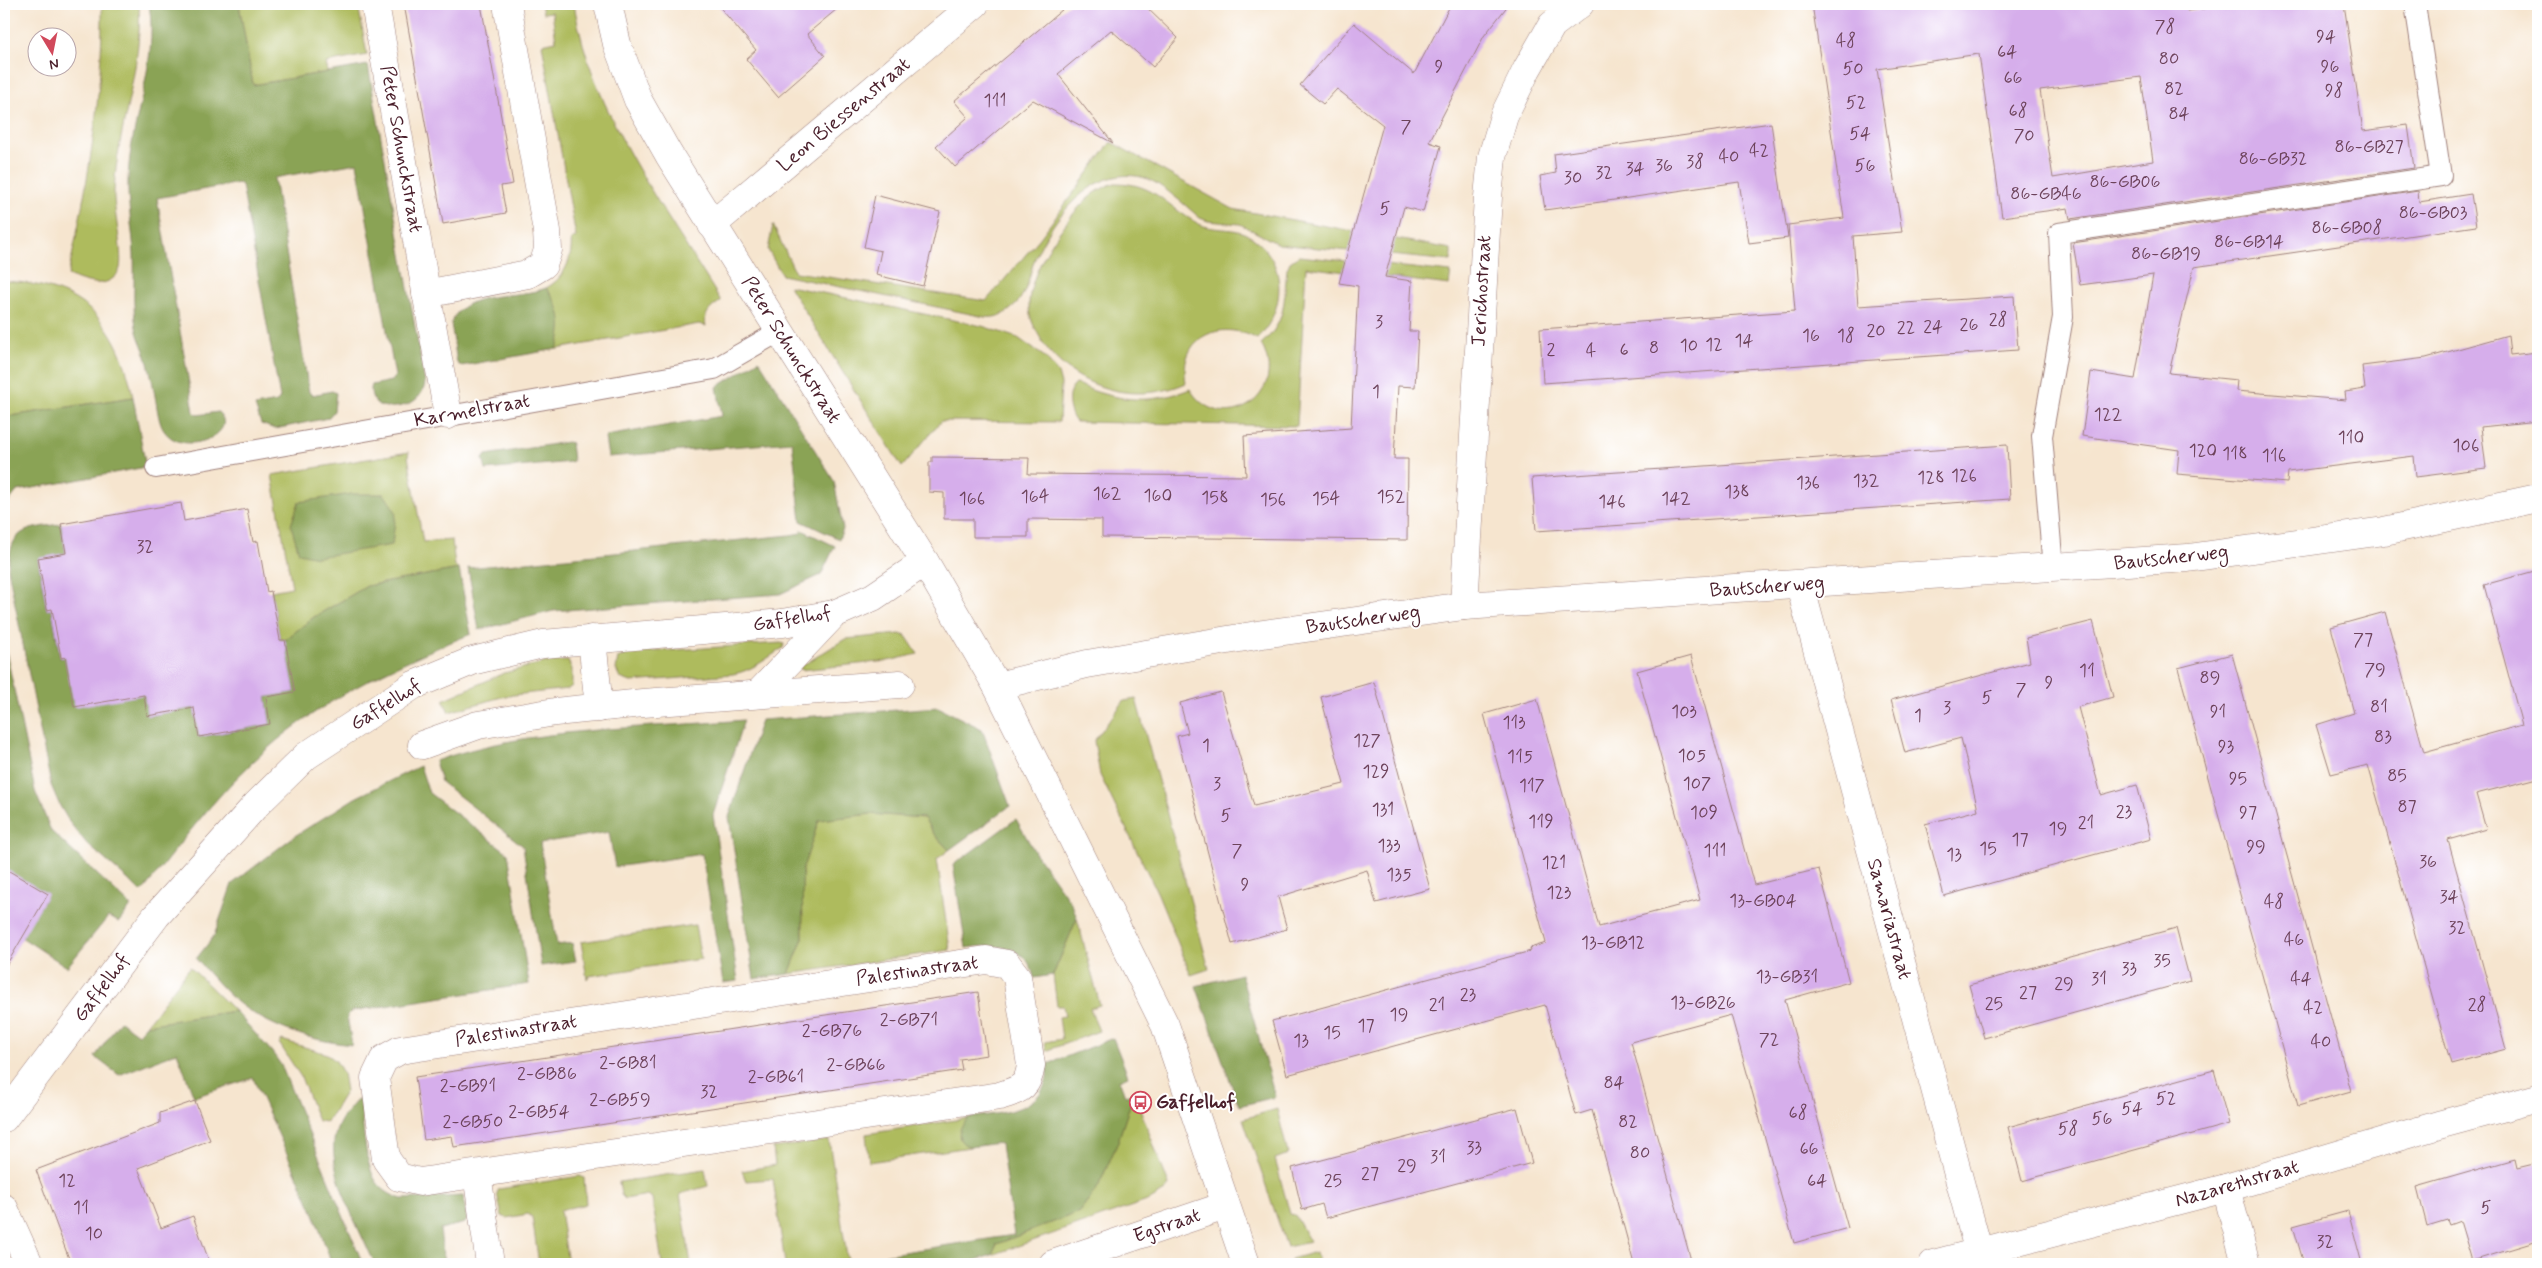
<svg xmlns="http://www.w3.org/2000/svg" width="2542" height="1268" font-family="Mynerve,sans-serif">
<style>
.green{fill:#aebb5d;stroke:#7c6d44}
.forest{fill:#8aa354;stroke:#6a6140}
.building{fill:#d6aeeb;fill-rule:evenodd}
.lines{fill:none;stroke-linecap:round;stroke-linejoin:round}
.lane-casing{stroke:#a0827d;stroke-width:22}
.street-casing{stroke:#a0827d;stroke-width:29}
.lane{stroke:#fff;stroke-width:20}
.street{stroke:#fff;stroke-width:28}
.labels{text-anchor:middle;dominant-baseline:central;stroke-width:4;stroke-linejoin:round;paint-order:stroke}
.number-label{font-size:18px;fill:#6d435b}
.street-label{font-size:20px;fill:#4a1f2b;stroke:#fff}
.poi-label{font-size:20px;font-weight:bold;fill:#4a1f2b;stroke:#fff;text-anchor:start}
</style>
<rect width="100%" height="100%" fill="#fff"/>
<filter id="ink" filterUnits="userSpaceOnUse"><feTurbulence type="fractalNoise" baseFrequency=".02" numOctaves="2"/><feDisplacementMap in="SourceGraphic" scale="10" xChannelSelector="R" yChannelSelector="G"/><feConvolveMatrix kernelMatrix="1 2 1 2 8 2 1 2 1" color-interpolation-filters="sRGB"/></filter>
<filter id="wash" filterUnits="userSpaceOnUse"><feTurbulence type="fractalNoise" baseFrequency=".0096" numOctaves="4" result="noise"/><feDisplacementMap in="SourceGraphic" scale="20" xChannelSelector="R" yChannelSelector="G"/><feGaussianBlur stdDeviation="1.12" result="paint"/><feColorMatrix in="noise" values="0 0 0 0 0 0 0 0 0 0 0 0 0 0 0 0 0 1.4 0 .05"/><feComposite in="paint" operator="in"/></filter>
<g filter="url(#wash)">
<rect width="100%" height="100%" fill="#f6e5cf"/>
<!-- green -->
<g class="green">
<path d="M102,4h37c4,65 -22,124 -25,188 -1,18 11,68 5,79 -11,20 -35,11 -51,4 20,-90 35,-180 34,-271z"/>
<polygon points="239,4 358,4 367,55 326,63 328,72 253,85"/>
<path d="M541,4h33c18,110 90,204 147,297 -10,7 -18,12 -15,25l-7,-2 -142,25c7,-23 4,-42 -11,-61 18,-9 27,-30 25,-49l5,-2 -34,-193 14,-3 -4,-29 -9,1z"/>
<path d="M1111,142l122,67 218,40v12l-173,-17 -38,-20 -32,-3 -8,-3c-14,-12 -36,-32 -52,-39 -51,-18 -94,37 -112,77 -6,14 -7,31 -16,43 -8,12 -21,20 -35,18l-203,-42 -14,-25 5,-25 22,47 191,29 54,-63z"/>
<path d="M1115,183c41,0 51,24 84,41 14,7 31,3 45,9 43,21 45,74 13,106 -37,-21 -79,-2 -71,44 -51,23 -114,5 -144,-42 -6,-11 -13,-22 -13,-35 0,-28 19,-58 35,-80 13,-18 28,-36 51,-43z"/>
<path d="M1299,256l152,16 -2,13 -143,-18 -9,159 -221,-4c-8,-9 -11,-30 -1,-38 8,1 14,6 22,8 32,10 61,10 93,-3 31,51 101,7 71,-45 27,-23 22,-43 26,-75l3,-7z"/>
<path d="M4,281c79,4 114,40 129,116l-129,20z"/>
<polygon points="789,286 982,326 1018,338 1045,357 1058,373 1061,384 1059,422 941,421 902,467"/>
<polygon points="409,452 408,456 423,542 452,540 455,566 459,569 367,586 314,617 285,640 280,640 271,591 292,587 272,475"/>
<polygon points="900,634 906,636 918,654 888,661 801,670 800,667 845,639"/>
<path d="M781,643l3,1 -1,4c-16,10 -31,23 -50,26l-102,8 -11,-4 -4,-9 2,-11 11,-5z"/>
<polygon points="550,661 568,661 572,669 572,686 568,689 505,696 449,712 443,700 504,673"/>
<polygon points="1136,699 1209,969 1191,975 1158,894 1100,775 1094,741 1124,701"/>
<polygon points="871,814 924,818 934,834 949,850 937,859 950,950 789,974 803,938 802,871 819,820"/>
<polygon points="1077,918 1100,1005 1090,1008 1099,1031 1046,1051 1045,1042 1062,1039 1059,1017 1065,1016 1063,1006 1057,1006 1053,975"/>
<polygon points="695,925 701,959 589,976 587,979 581,942"/>
<polygon points="190,967 235,1011 146,1025"/>
<polygon points="282,1040 327,1054 336,1061 343,1073 346,1091 327,1122 318,1121 301,1077 279,1043"/>
<polygon points="1134,1093 1169,1185 1165,1191 1150,1200 992,1255 997,1244 1079,1212 1098,1187 1117,1144"/>
<polygon points="1277,1109 1288,1154 1275,1159 1290,1214 1295,1215 1310,1242 1287,1247 1243,1119"/>
<polygon points="968,1118 960,1129 963,1143 970,1147 869,1162 866,1134"/>
<polygon points="829,1140 847,1257 849,1260 853,1260 853,1264 785,1264 773,1179 746,1181 742,1171 775,1165 773,1148"/>
<polygon points="705,1169 708,1186 680,1194 691,1264 662,1264 652,1198 648,1195 625,1199 621,1195 619,1182"/>
<polygon points="580,1176 584,1178 586,1204 560,1210 568,1264 539,1264 532,1217 528,1214 507,1218 502,1216 497,1193 499,1189"/>
<polygon points="1316,1252 1319,1264 1292,1264 1291,1259"/>
</g>
<!-- forest -->
<g class="forest">
<path d="M149,4h90l14,81 115,-20 57,318c-3,21 -26,27 -44,23 -8,-3 -12,-14 -9,-21l19,-4 4,-5 -38,-213 -83,15 35,214 3,3 20,-4 4,2 -2,18 -6,7 -53,11 -14,-5 -6,-18 22,-4 3,-4 -38,-213 -3,-2 -82,15 37,214 3,3 21,-3c24,21 -37,48 -55,17 -5,-9 -6,-23 -8,-33 -2,-11 -4,-23 -7,-33 -3,-13 -10,-24 -12,-36 -4,-24 -1,-48 -2,-72 -1,-25 -7,-50 -6,-76 2,-59 31,-115 21,-175z"/>
<path d="M546,288c16,20 19,36 11,61l-96,17 -4,-3 -6,-40c14,-35 65,-23 95,-35z"/>
<polygon points="759,360 834,481 843,529 839,539 801,521 792,442 608,457 605,438 606,436 722,416 717,387"/>
<polygon points="133,397 146,467 17,491 4,508 4,417"/>
<polygon points="567,442 571,443 573,461 571,462 486,470 483,459 486,455"/>
<polygon points="352,494 384,494 396,512 392,545 317,557 299,553 291,525 299,502"/>
<path d="M61,524l5,29 -28,6 9,51 5,-1 8,49 5,-1 79,38 4,21 46,-8 6,29 70,-13 -4,-27 29,-5 -10,-52 29,-23 53,-31 92,-17 12,65c-78,31 -157,69 -218,128 -42,39 -76,86 -111,130l-55,-48 -17,-21 -10,-17 -9,-21 -43,-216c3,-41 16,-40 53,-45z"/>
<polygon points="802,530 835,546 821,575 780,594 553,611 479,630 468,568 790,535 801,533"/>
<polygon points="4,641 35,791 51,831 131,906 119,922 108,917 67,967 21,937 45,899 4,877"/>
<polygon points="938,707 982,729 1010,806 949,850 934,834 924,818 871,814 819,820 802,871 803,938 789,974 754,979 729,817 761,720"/>
<path d="M744,720l-31,95 25,166 -15,2 -21,-129 -87,13 -6,-35 -69,11 17,102 15,-2 4,18 -35,5 -18,-120 -82,-64 -6,-21c98,-35 207,-32 309,-41z"/>
<path d="M420,766l9,27 79,60 21,131 -177,27 -5,5 5,29c-39,-4 -79,-16 -111,-40 -16,-12 -31,-31 -45,-46l18,-23 18,-52 61,-47 27,-17 35,-22z"/>
<path d="M1016,819l20,35 36,50 5,14 -24,57 -19,3c-6,-35 -41,-34 -68,-30l-13,-83z"/>
<polygon points="1241,974 1275,1097 1239,1106 1196,986"/>
<polygon points="235,1011 272,1052 281,1065 363,1264 332,1264 312,1209 253,1078 194,1097 177,1052 119,1075 95,1057 120,1021 138,1034 146,1025"/>
<path d="M1113,1038l15,38 -9,4 6,16 9,-3 -17,51 -19,43 -19,25 -82,32 -5,11 -29,9h-98l-1,-6 150,-23 -13,-91c-12,-3 -34,10 -41,-5 -3,-9 3,-15 8,-21 37,-6 81,-6 80,-54z"/>
<path d="M360,1097c3,22 4,72 19,88 6,7 14,11 23,14l61,-3 4,23 -2,4 -25,6 4,35h-69c-15,-33 -51,-97 -39,-132 4,-14 14,-24 24,-35z"/>
</g>
<g id="blocks">
<!-- building -->
<g class="building">
<polygon points="404,4 481,4 513,184 501,186 506,213 443,224"/>
<polygon points="717,4 843,4 807,34 825,56 778,97 746,59 756,50"/>
<polygon points="1069,4 1143,4 1178,38 1153,67 1111,30 1058,74 1113,143 1033,100 955,167 936,146 968,117 954,101"/>
<polygon points="1451,4 1509,4 1484,36 1429,142 1441,146 1423,212 1404,207 1385,277 1412,281 1409,331 1418,331 1415,387 1398,386 1394,459 1408,459 1407,540 1102,537 1102,520 1028,519 1028,537 973,537 973,519 944,519 944,493 929,492 929,462 932,462 932,457 1029,458 1028,474 1246,476 1244,436 1351,428 1358,286 1339,283 1383,125 1337,89 1323,104 1300,85 1354,23 1414,74"/>
<path d="M1812,4h374l1,7 52,-7h105l19,127 45,-6 6,43 -344,51 -2,-11 -66,9 -23,-163 -102,15 25,163 -49,4 5,70 156,-10 4,54 -475,33 -3,-54 255,-18 -7,-86 56,-7zM2141,77l12,84 -100,17 -13,-88z"/>
<polygon points="1771,123 1788,238 1749,243 1739,182 1545,210 1540,176 1556,173 1554,154"/>
<polygon points="2418,191 2419,202 2471,194 2476,226 2194,267 2169,373 2237,380 2236,391 2346,400 2345,392 2365,389 2362,366 2426,358 2508,335 2510,355 2538,352 2538,421 2481,427 2486,468 2416,477 2414,456 2288,472 2287,483 2177,474 2179,450 2082,436 2091,372 2135,379 2153,275 2080,285 2073,243"/>
<polygon points="875,195 940,212 923,286 876,275 881,251 864,247"/>
<polygon points="2007,445 2010,499 1536,531 1532,478"/>
<polygon points="181,503 184,521 247,509 253,542 258,541 267,592 271,591 280,640 285,640 295,692 266,697 270,724 199,737 194,708 147,716 144,695 74,707 65,657 61,658 52,609 47,610 38,558 66,553 61,524"/>
<polygon points="2538,570 2538,778 2476,794 2486,829 2448,840 2506,1049 2451,1064 2368,765 2331,774 2316,725 2354,713 2331,627 2385,612 2424,752 2522,725 2484,585"/>
<polygon points="2093,621 2113,697 2078,707 2101,795 2137,785 2151,839 1944,896 1925,824 1978,810 1961,738 1905,753 1891,700 2030,662 2026,638"/>
<polygon points="2232,654 2351,1091 2298,1106 2178,668"/>
<polygon points="1691,656 1754,885 1819,869 1849,982 1785,1000 1848,1228 1794,1243 1731,1015 1631,1042 1692,1264 1634,1264 1592,1110 1576,1115 1545,1005 1287,1075 1272,1021 1531,951 1530,948 1546,943 1484,714 1537,699 1599,927 1700,900 1637,671"/>
<polygon points="1374,682 1430,889 1376,903 1367,870 1278,897 1287,929 1232,944 1177,736 1188,733 1180,703 1221,692 1254,806 1344,784 1321,697"/>
<polygon points="4,868 48,894 4,969"/>
<polygon points="2176,928 2190,981 1984,1038 1969,985"/>
<polygon points="978,992 987,1055 960,1059 962,1070 454,1147 452,1136 424,1140 415,1077"/>
<polygon points="2214,1070 2229,1124 2022,1181 2008,1127"/>
<polygon points="195,1101 210,1140 138,1168 161,1228 193,1216 210,1264 71,1264 36,1170 160,1123 160,1113"/>
<polygon points="1517,1108 1532,1163 1326,1218 1322,1204 1302,1210 1292,1168"/>
<polygon points="2515,1159 2517,1168 2538,1163 2538,1241 2472,1261 2460,1221 2449,1225 2447,1220 2427,1226 2417,1187"/>
<polygon points="2348,1211 2362,1264 2304,1264 2293,1226"/>
</g>
</g>
</g>
<g filter="url(#ink)">
<use href="#blocks" fill-opacity="0" stroke="#a0827d" stroke-width="1"/>
<g class="lines">
<defs>
<g id="lane">
<polyline points="156,468 714,369 780,331"/>
<polyline points="2053,569 2042,436 2063,317 2059,233 2441,176 2415,4"/>
</g>
<g id="street">
<polyline points="375,4 448,415"/>
<polyline points="608,4 617,44 638,100 669,155 925,562 997,686 1165,1025 1246,1264"/>
<polyline points="712,225 975,4"/>
<polyline points="426,294 528,274 543,265 548,250 547,231 507,4"/>
<polyline points="1800,585 1979,1253"/>
<polyline points="1464,606 1488,197 1492,157 1504,116 1527,69 1552,25 1580,4"/>
<polyline points="592,639 599,708"/>
<polyline points="997,686 1087,664 1263,634 1464,606 2188,558 2384,531 2538,498"/>
<polyline points="758,694 834,614"/>
<polyline points="422,745 478,725 555,712 643,703 900,684"/>
<path d="M986,960l21,4 10,13 14,88c-3,23 -11,24 -31,31l-580,86 -21,-5 -13,-18 -11,-81 9,-19 16,-9z"/>
<polyline points="4,1118 156,916 256,805 306,756 414,685 472,661 543,644 783,623 834,614 873,597 925,562"/>
<polyline points="477,1174 490,1264"/>
<polyline points="2226,1188 2246,1264"/>
<polyline points="4,1208 29,1264"/>
<polyline points="1053,1264 1225,1206"/>
<polyline points="1933,1264 2226,1188 2442,1124 2538,1098"/>
</g>
</defs>
<!-- lane casing -->
<use href="#lane" class="lane-casing"/>
<!-- street casing -->
<use href="#street" class="street-casing"/>
<!-- lane -->
<use href="#lane" class="lane"/>
<!-- street -->
<use href="#street" class="street"/>
</g>
</g>
<!-- icons -->
<defs>
<symbol id="bus-ring" viewBox="-11 -11 22 22"><circle r="9.5" fill="#fff" stroke="#d1495b" stroke-width="1.5"/><path d="M-5-6H5V4H4V6H2V4H-2V6H-4V4H-5ZM-3.5-4V0h7V-4ZM-3.5 1.2v1.5H-2V1.2ZM2 1.2v1.5H3.5V1.2Z" fill="#d1495b"/></symbol>
</defs>
<g fill-rule="evenodd">
<use href="#bus-ring" x="1128" y="1090" width="25" height="25"/>
</g>
<g class="labels">
<!-- number labels -->
<g class="number-label">
<text x="2165" y="27">78</text>
<text x="2326" y="37">94</text>
<text x="1846" y="41">48</text>
<text x="2007" y="52">64</text>
<text x="2169" y="59">80</text>
<text x="1439" y="67">9</text>
<text x="2330" y="67">96</text>
<text x="1853" y="69">50</text>
<text x="2013" y="78">66</text>
<text x="2174" y="89">82</text>
<text x="2334" y="91">98</text>
<text x="995" y="101">111</text>
<text x="1856" y="103">52</text>
<text x="2018" y="111">68</text>
<text x="2179" y="114">84</text>
<text x="1406" y="127">7</text>
<text x="1860" y="134">54</text>
<text x="2024" y="136">70</text>
<text x="2369" y="147">86-GB27</text>
<text x="1759" y="151">42</text>
<text x="1729" y="157">40</text>
<text x="2273" y="159">86-GB32</text>
<text x="1695" y="162">38</text>
<text x="1664" y="166">36</text>
<text x="1865" y="166">56</text>
<text x="1635" y="169">34</text>
<text x="1604" y="173">32</text>
<text x="1573" y="178">30</text>
<text x="2125" y="182">86-GB06</text>
<text x="2046" y="194">86-GB46</text>
<text x="1385" y="209">5</text>
<text x="2433" y="213">86-GB03</text>
<text x="2347" y="228">86-GB08</text>
<text x="2249" y="242">86-GB14</text>
<text x="2166" y="254">86-GB19</text>
<text x="1998" y="320">28</text>
<text x="1379" y="322">3</text>
<text x="1969" y="325">26</text>
<text x="1933" y="327">24</text>
<text x="1906" y="328">22</text>
<text x="1876" y="331">20</text>
<text x="1811" y="336">16</text>
<text x="1846" y="336">18</text>
<text x="1744" y="341">14</text>
<text x="1714" y="345">12</text>
<text x="1689" y="346">10</text>
<text x="1654" y="348">8</text>
<text x="1551" y="350">2</text>
<text x="1624" y="350">6</text>
<text x="1591" y="351">4</text>
<text x="1376" y="392">1</text>
<text x="2108" y="415">122</text>
<text x="2351" y="438">110</text>
<text x="2466" y="446">106</text>
<text x="2203" y="451">120</text>
<text x="2235" y="454">118</text>
<text x="2274" y="456">116</text>
<text x="1964" y="476">126</text>
<text x="1931" y="478">128</text>
<text x="1866" y="481">132</text>
<text x="1808" y="483">136</text>
<text x="1737" y="492">138</text>
<text x="1107" y="494">162</text>
<text x="1158" y="496">160</text>
<text x="1035" y="497">164</text>
<text x="1391" y="497">152</text>
<text x="1215" y="498">158</text>
<text x="972" y="499">166</text>
<text x="1326" y="499">154</text>
<text x="1676" y="499">142</text>
<text x="1273" y="500">156</text>
<text x="1612" y="502">146</text>
<text x="145" y="547">32</text>
<text x="2363" y="640">77</text>
<text x="2375" y="670">79</text>
<text x="2087" y="671">11</text>
<text x="2210" y="678">89</text>
<text x="2049" y="683">9</text>
<text x="2021" y="690">7</text>
<text x="1987" y="698">5</text>
<text x="2379" y="707">81</text>
<text x="1947" y="708">3</text>
<text x="1684" y="712">103</text>
<text x="2218" y="712">91</text>
<text x="1918" y="716">1</text>
<text x="1514" y="723">113</text>
<text x="2383" y="737">83</text>
<text x="1367" y="741">127</text>
<text x="1206" y="746">1</text>
<text x="2226" y="747">93</text>
<text x="1692" y="756">105</text>
<text x="1520" y="757">115</text>
<text x="1376" y="772">129</text>
<text x="2397" y="776">85</text>
<text x="2238" y="779">95</text>
<text x="1217" y="784">3</text>
<text x="1697" y="784">107</text>
<text x="1532" y="786">117</text>
<text x="2407" y="807">87</text>
<text x="1383" y="810">131</text>
<text x="2124" y="812">23</text>
<text x="1704" y="813">109</text>
<text x="2248" y="813">97</text>
<text x="1226" y="816">5</text>
<text x="1541" y="822">119</text>
<text x="2086" y="823">21</text>
<text x="2058" y="829">19</text>
<text x="2020" y="840">17</text>
<text x="1389" y="846">133</text>
<text x="2256" y="847">99</text>
<text x="1988" y="849">15</text>
<text x="1237" y="851">7</text>
<text x="1715" y="851">111</text>
<text x="1954" y="855">13</text>
<text x="2428" y="862">36</text>
<text x="1554" y="863">121</text>
<text x="1399" y="875">135</text>
<text x="1245" y="885">9</text>
<text x="1559" y="893">123</text>
<text x="2449" y="897">34</text>
<text x="1763" y="901">13-GB04</text>
<text x="2274" y="902">48</text>
<text x="2457" y="928">32</text>
<text x="2294" y="940">46</text>
<text x="1613" y="943">13-GB12</text>
<text x="2162" y="961">35</text>
<text x="2129" y="969">33</text>
<text x="1787" y="977">13-GB31</text>
<text x="2099" y="979">31</text>
<text x="2301" y="979">44</text>
<text x="2064" y="984">29</text>
<text x="2028" y="993">27</text>
<text x="1468" y="995">23</text>
<text x="1703" y="1003">13-GB26</text>
<text x="1994" y="1004">25</text>
<text x="1437" y="1005">21</text>
<text x="2477" y="1005">28</text>
<text x="2313" y="1008">42</text>
<text x="1399" y="1015">19</text>
<text x="909" y="1020">2-GB71</text>
<text x="1366" y="1026">17</text>
<text x="832" y="1031">2-GB76</text>
<text x="1332" y="1033">15</text>
<text x="1769" y="1040">72</text>
<text x="1301" y="1041">13</text>
<text x="2321" y="1042">40</text>
<text x="628" y="1063">2-GB81</text>
<text x="856" y="1065">2-GB66</text>
<text x="547" y="1074">2-GB86</text>
<text x="776" y="1077">2-GB61</text>
<text x="1614" y="1083">84</text>
<text x="468" y="1086">2-GB91</text>
<text x="709" y="1092">32</text>
<text x="2166" y="1099">52</text>
<text x="620" y="1100">2-GB59</text>
<text x="2132" y="1109">54</text>
<text x="539" y="1112">2-GB54</text>
<text x="1798" y="1113">68</text>
<text x="2102" y="1119">56</text>
<text x="473" y="1122">2-GB50</text>
<text x="1628" y="1122">82</text>
<text x="2068" y="1129">58</text>
<text x="1474" y="1148">33</text>
<text x="1809" y="1149">66</text>
<text x="1640" y="1153">80</text>
<text x="1438" y="1157">31</text>
<text x="1407" y="1166">29</text>
<text x="1370" y="1174">27</text>
<text x="67" y="1181">12</text>
<text x="1333" y="1181">25</text>
<text x="1817" y="1181">64</text>
<text x="81" y="1208">11</text>
<text x="2486" y="1208">5</text>
<text x="94" y="1234">10</text>
<text x="2325" y="1242">32</text>
</g>
<!-- street labels -->
<g class="street-label">
<text transform="translate(844 115) rotate(-40)">Leon Biessenstraat</text>
<text transform="translate(401 149) rotate(80)">Peter Schunckstraat</text>
<text transform="translate(1482 291) rotate(-87)">Jerichostraat</text>
<text transform="translate(791 350) rotate(58)">Peter Schunckstraat</text>
<text transform="translate(472 411) rotate(-10)">Karmelstraat</text>
<text transform="translate(2171 558) rotate(-6)">Bautscherweg</text>
<text transform="translate(1767 587) rotate(-4)">Bautscherweg</text>
<text transform="translate(792 619) rotate(-9)">Gaffelhof</text>
<text transform="translate(1363 620) rotate(-8)">Bautscherweg</text>
<text transform="translate(386 705) rotate(-32)">Gaffelhof</text>
<text transform="translate(1889 919) rotate(75)">Samariastraat</text>
<text transform="translate(917 971) rotate(-8)">Palestinastraat</text>
<text transform="translate(102 988) rotate(-53)">Gaffelhof</text>
<text transform="translate(516 1031) rotate(-9)">Palestinastraat</text>
<text transform="translate(2237 1184) rotate(-16)">Nazarethstraat</text>
<text transform="translate(1167 1226) rotate(-19)">Egstraat</text>
</g>
<!-- poi labels -->
<g class="poi-label">
<text x="1156" y="1102">Gaffelhof</text>
</g>
</g>
<!-- margin -->
<rect width="2542" height="1268" fill="none" stroke="#fff" stroke-width="20"/>
<!-- north arrow -->
<g transform="translate(52 52) rotate(170)"><circle r="24" fill="#ffffff" stroke="#b7a5aa"/>
<path d="M0-4L9 19L0 12L-9 19Z" fill="#d1495b"/>
<text y="-8" font-size="14" font-weight="bold" text-anchor="middle" fill="#4a1f2b">N</text>
</g>
</svg>
